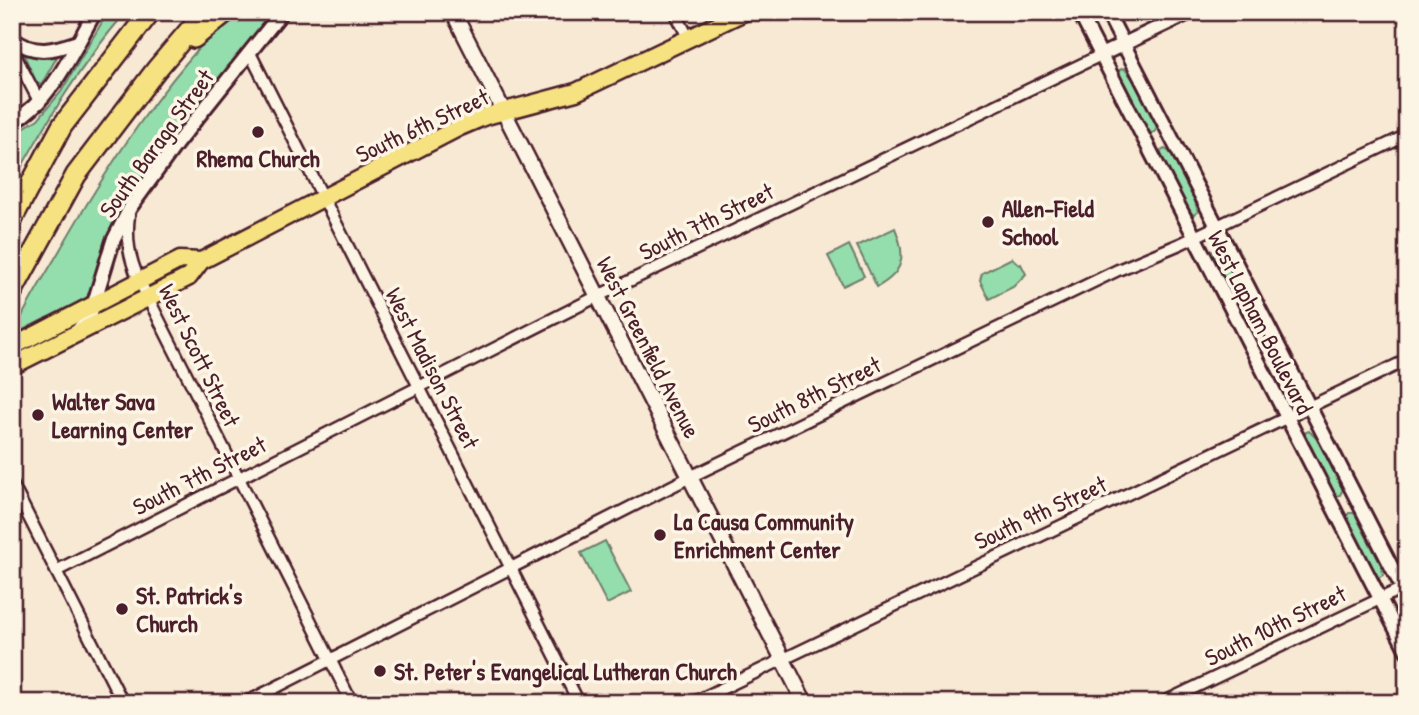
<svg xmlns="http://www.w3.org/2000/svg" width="1419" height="715" font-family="'Patrick Hand',sans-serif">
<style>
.green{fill:#94ddac;stroke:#6f7e6c;stroke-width:2}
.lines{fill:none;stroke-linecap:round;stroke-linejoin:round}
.minor-casing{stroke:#4a1f2b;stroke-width:15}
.tertiary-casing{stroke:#4a1f2b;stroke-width:18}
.secondary-casing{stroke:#4a1f2b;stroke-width:19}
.primary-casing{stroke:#4a1f2b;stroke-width:21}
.motorway-casing{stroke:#4a1f2b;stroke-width:24}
.minor{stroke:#fcf5e5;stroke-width:10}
.tertiary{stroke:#fcf5e5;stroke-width:12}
.secondary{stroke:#fcf5e5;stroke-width:14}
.primary{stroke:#f6e281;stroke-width:16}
.motorway{stroke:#f6e281;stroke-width:19}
.poi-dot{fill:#4a1f2b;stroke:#fcf5e5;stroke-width:2.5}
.labels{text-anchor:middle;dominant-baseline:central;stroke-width:7;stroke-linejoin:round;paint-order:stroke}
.street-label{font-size:24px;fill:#4a1f2b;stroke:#fcf5e5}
.poi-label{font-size:24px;font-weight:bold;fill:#4a1f2b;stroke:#fcf5e5;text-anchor:start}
</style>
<rect width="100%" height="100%" fill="#f7e9d4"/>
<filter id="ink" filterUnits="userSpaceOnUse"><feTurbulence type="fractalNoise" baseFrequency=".0143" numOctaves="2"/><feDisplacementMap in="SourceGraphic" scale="14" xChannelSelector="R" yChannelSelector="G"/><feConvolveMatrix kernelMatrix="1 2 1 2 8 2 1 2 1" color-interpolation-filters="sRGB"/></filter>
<g filter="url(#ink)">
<!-- green -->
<g class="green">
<path d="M108,12h18c-46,53 -80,111 -114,172v-49l26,-16 23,-27z"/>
<path d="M233,12h41l-59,72 -81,106 -18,27 -10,23 -18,57 -75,38c12,-28 28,-53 44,-80 49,-86 105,-173 176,-243z"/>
<polygon points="24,55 41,58 57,57 41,85 36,82"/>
<polygon points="1124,68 1133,79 1157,126 1155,132 1151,133 1147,130 1121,80 1119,70"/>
<polygon points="1165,149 1171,153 1194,198 1198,212 1193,215 1184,204 1160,157 1161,151"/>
<path d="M895,228c11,27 10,44 -18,59l-20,-41z"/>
<polygon points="849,245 864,276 843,286 828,256"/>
<polygon points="1217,249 1225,259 1249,307 1249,312 1244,315 1239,312 1214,263 1211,252"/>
<polygon points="1012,258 1019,265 1021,264 1026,274 1013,287 989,299 980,281 982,273"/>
<polygon points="1309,431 1318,440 1343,489 1340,495 1334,496 1305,439 1304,433"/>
<polygon points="1349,513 1354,513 1356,516 1381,565 1383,575 1378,578 1370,568 1345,518"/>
<polygon points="605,541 631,592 607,604 581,553"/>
</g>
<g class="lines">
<defs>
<g id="minor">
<polyline points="675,12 689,39"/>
<polyline points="12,38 17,59 40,103"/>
<polyline points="250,53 579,703"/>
<path d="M129,215c-3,24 0,43 10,65l213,423"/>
<polyline points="12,484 123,703"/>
<polyline points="56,571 598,296 1101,55"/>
<polyline points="245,703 690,477 1118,270 1180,244 1407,135"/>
<polyline points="692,703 1407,360"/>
<polyline points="1162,703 1407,586"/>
</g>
<g id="tertiary">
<polyline points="1079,12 1407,651"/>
<polyline points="1107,12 1407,597"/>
<path d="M13,39c22,17 41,11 65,3"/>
<polyline points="1101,55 1191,12"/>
<path d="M12,123c42,-25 60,-71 83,-111"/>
<polyline points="78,330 90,316 113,241 130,208 177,143 282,12"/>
</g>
<polyline id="secondary" points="453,12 805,703"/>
<g id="primary">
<polyline points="12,347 180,260 201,261"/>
<polyline points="12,366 189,277 201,261 460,127 486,116 576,92 744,12"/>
</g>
<g id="motorway">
<polyline points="194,38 226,12"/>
<polyline points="12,219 62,126 150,12"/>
<polyline points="12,292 76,175 156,70 205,12"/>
</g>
</defs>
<!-- minor casing -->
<use href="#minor" class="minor-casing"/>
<!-- tertiary casing -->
<use href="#tertiary" class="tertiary-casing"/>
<!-- secondary casing -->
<use href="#secondary" class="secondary-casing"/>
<!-- primary casing -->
<use href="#primary" class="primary-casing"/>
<!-- motorway casing -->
<use href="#motorway" class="motorway-casing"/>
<!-- minor -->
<use href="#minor" class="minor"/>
<!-- tertiary -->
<use href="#tertiary" class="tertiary"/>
<!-- secondary -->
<use href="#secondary" class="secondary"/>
<!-- primary -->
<use href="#primary" class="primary"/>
<!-- motorway -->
<use href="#motorway" class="motorway"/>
</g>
</g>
<!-- markers -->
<g class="poi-dot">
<circle cx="258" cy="132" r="7"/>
<circle cx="988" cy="222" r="7"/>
<circle cx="38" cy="415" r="7"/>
<circle cx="660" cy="535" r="7"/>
<circle cx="122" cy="609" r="7"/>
<circle cx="380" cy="671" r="7"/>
</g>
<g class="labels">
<!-- street labels -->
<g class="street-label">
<text transform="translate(422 125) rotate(-25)">South 6th Street</text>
<text transform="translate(156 143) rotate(-54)">South Baraga Street</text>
<text transform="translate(706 221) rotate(-26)">South 7th Street</text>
<text transform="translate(1261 322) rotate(63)">West Lapham Boulevard</text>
<text transform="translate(649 347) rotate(63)">West Greenfield Avenue</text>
<text transform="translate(200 355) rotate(64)">West Scott Street</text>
<text transform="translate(433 368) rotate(63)">West Madison Street</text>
<text transform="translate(814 394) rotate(-26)">South 8th Street</text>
<text transform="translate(199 475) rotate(-27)">South 7th Street</text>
<text transform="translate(1040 512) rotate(-25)">South 9th Street</text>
<text transform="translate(1275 625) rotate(-26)">South 10th Street</text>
</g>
<!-- poi labels -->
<g class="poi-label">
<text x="258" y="158" text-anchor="middle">Rhema Church</text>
<text x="1002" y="208">Allen-Field<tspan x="1002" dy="28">School</tspan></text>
<text x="52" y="401">Walter Sava<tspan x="52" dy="28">Learning Center</tspan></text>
<text x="674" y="521">La Causa Community<tspan x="674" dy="28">Enrichment Center</tspan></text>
<text x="136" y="595">St. Patrick's<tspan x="136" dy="28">Church</tspan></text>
<text x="394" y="671">St. Peter's Evangelical Lutheran Church</text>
</g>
</g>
<!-- margin -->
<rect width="1419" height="715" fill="none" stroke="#fcf5e5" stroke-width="42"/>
<rect x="21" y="21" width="1377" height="673" fill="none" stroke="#4a1f2b" stroke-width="2.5" filter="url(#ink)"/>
</svg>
